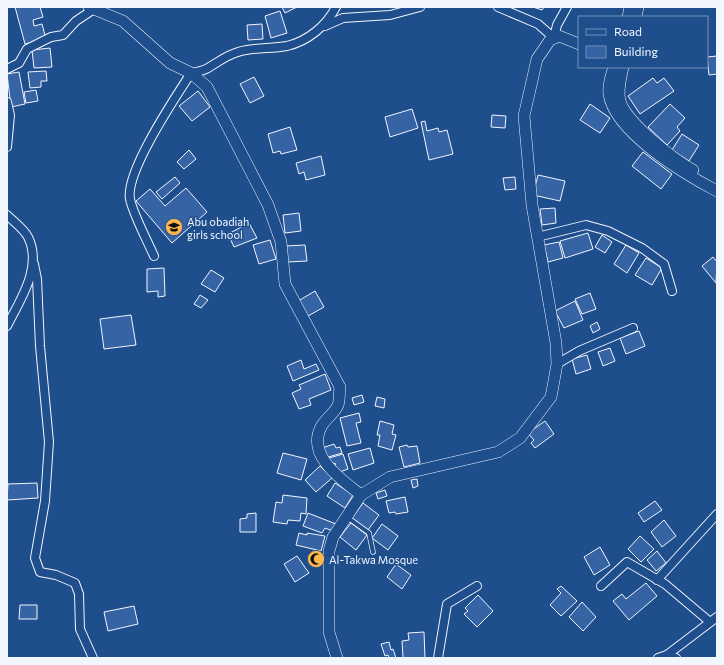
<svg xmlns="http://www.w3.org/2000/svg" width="724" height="665" font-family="Commissioner,sans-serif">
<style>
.building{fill:#3563a3;stroke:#f2f6ff}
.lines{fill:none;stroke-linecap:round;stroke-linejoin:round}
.lane-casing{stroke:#f2f6ff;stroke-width:5.5}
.street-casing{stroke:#f2f6ff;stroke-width:10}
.secondary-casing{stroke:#f2f6ff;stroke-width:12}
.lane{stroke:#1f4e8c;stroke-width:4}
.street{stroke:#1f4e8c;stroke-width:8}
.secondary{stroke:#1f4e8c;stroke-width:11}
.labels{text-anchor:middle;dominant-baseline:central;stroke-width:3;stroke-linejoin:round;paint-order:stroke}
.poi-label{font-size:11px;fill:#f2f6ff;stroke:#1f4e8c;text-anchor:start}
</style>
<rect width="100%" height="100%" fill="#1f4e8c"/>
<!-- building -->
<g class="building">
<polygon points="15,7 40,7 43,17 33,20 34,26 42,24 46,39 25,44"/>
<polygon points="282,7 297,7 285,13"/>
<polygon points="533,7 544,7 542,10"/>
<polygon points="280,11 287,33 271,38 265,16"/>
<polygon points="262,24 263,39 248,40 247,25"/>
<polygon points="50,48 52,67 34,68 32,50"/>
<polygon points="717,56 717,74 709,75 707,57"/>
<polygon points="46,71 47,81 41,81 41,87 30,88 28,72"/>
<polygon points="19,72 25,104 11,107 7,74"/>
<polygon points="254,77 264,96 250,103 240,84"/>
<polygon points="653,78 657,83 664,78 674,91 640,114 628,96"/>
<polygon points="36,90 38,101 26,103 24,92"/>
<polygon points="198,91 210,107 192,121 179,106"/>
<polygon points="590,104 610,118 600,133 580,120"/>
<polygon points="670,104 685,118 677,127 680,131 667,145 648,127"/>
<polygon points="412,109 418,128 390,137 385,117"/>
<polygon points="492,115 506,116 505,128 491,127"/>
<polygon points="425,121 427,131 438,128 439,132 447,130 453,154 429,160 421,122"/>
<polygon points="290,127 297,150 281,154 280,151 273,153 268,134"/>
<polygon points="682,134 699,145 689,161 672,150"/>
<polygon points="189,150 196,159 184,169 177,162"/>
<polygon points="643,152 672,174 661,189 632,166"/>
<polygon points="321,156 325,175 306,180 304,172 299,174 296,163"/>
<polygon points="538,175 565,181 560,201 533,195"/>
<polygon points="175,177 180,183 162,199 156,192"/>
<polygon points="515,177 516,189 505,190 503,178"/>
<polygon points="186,188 207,212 172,243 136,201 150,189 165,206"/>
<polygon points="555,208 556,223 542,225 540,209"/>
<polygon points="299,213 301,231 285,233 283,215"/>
<polygon points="249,223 257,238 234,247 228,234"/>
<polygon points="588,233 593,249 565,258 560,241"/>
<polygon points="602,235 612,242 605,253 595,247"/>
<polygon points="270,240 276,259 259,264 253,245"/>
<polygon points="559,242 563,258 548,262 544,245"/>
<polygon points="305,245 307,261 288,262 286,246"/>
<polygon points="626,245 639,253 627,273 614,264"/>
<polygon points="713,257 717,262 716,283 702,266"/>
<polygon points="646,258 662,268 652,285 635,275"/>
<polygon points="164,268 165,296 158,297 158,291 147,292 147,269"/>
<polygon points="211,270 224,278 215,292 201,284"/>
<polygon points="315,291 324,307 308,316 298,301"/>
<polygon points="590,293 596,309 582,314 575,299"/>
<polygon points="200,295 208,300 201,308 194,304"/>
<polygon points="575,301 583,320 564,328 555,311"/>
<polygon points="131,315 136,345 104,349 100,319"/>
<polygon points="597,322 600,329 593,333 590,326"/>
<polygon points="639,331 645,346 626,354 620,338"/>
<polygon points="610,348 615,361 603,366 598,352"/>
<polygon points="587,355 591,369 576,374 572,359"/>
<polygon points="301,360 304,369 316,364 319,370 293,381 287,366"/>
<polygon points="325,374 331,390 309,399 311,405 299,409 292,393 301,389 299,385"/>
<polygon points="362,395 364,402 354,405 352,398"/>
<polygon points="377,397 385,399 384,408 375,406"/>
<polygon points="359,413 361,422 356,423 361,443 347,446 340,418"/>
<polygon points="380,421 394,425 392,434 396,435 392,450 378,446 380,435 377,435"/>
<polygon points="545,421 554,434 535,448 531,443 534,440 528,433"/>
<polygon points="334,444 336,448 340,447 342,453 325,458 322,448"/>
<polygon points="407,445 408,447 417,446 420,463 404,467 399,447"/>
<polygon points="370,448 374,463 353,470 348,454"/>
<polygon points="283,453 307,459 301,480 277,473"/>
<polygon points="343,454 348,469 337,473 335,463 331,465 329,458"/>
<polygon points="320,466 332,478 316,492 305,480"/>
<polygon points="417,479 418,486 413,488 411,480"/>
<polygon points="37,483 38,498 7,500 8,484"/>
<polygon points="335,483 353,495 345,508 327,496"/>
<polygon points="385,490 387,496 378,499 376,493"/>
<polygon points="283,495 307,498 306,514 301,513 300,521 288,520 287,524 273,522 276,502 282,503"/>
<polygon points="405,497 408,512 396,514 395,512 389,513 386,501"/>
<polygon points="655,501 662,510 644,522 638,513"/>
<polygon points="363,503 379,515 368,530 352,518"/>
<polygon points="256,513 256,532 240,532 240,519 247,518 247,514"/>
<polygon points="308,513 336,524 333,531 325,528 322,533 303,526"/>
<polygon points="664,520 676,536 662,547 651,532"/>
<polygon points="351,523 367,535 356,550 340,537"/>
<polygon points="382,524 398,536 388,550 372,538"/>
<polygon points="299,533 307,535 307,533 325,536 321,551 296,545"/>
<polygon points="640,536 654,549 641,562 628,549"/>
<polygon points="600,547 610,565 594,575 584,557"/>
<polygon points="657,551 666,563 656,571 647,560"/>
<polygon points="297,556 309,573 295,582 284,564"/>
<polygon points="396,564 411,575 402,589 387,577"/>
<polygon points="646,583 657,596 629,620 613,601 622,594 626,599"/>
<polygon points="561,586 577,601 561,616 550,605 561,593 557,589"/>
<polygon points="478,595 493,611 477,627 464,614 468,611 465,608"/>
<polygon points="582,602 596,617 583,631 569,617"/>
<polygon points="20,605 37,605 37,619 19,619"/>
<polygon points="134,606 138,624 108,631 104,612"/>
<polygon points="424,632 425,658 403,658 402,641 409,640 408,633"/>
<polygon points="389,642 391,650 393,649 396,658 389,658 388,655 385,656 381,644"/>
</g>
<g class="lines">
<defs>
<polyline id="lane" points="347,517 369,533 373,552"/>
<g id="street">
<polyline points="498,7 538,24 554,38 557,25 567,7"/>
<polyline points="325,26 343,18 390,15 420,7"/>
<polyline points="7,69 19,63 27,49 51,37 63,35 76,21 94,9"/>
<polyline points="7,102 10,115 7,147"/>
<path d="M7,215c6,6 17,14 21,22 15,30 -8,63 -21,89"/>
<polyline points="537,237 586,225 608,231 642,248 664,264 672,291"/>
<path d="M154,256c-6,-14 -21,-42 -24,-57 -5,-27 45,-101 61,-126 6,-1 12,-2 17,-5 10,-6 19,-13 30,-16 16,-5 33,-3 49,-6 21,-5 39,-20 49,-39"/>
<polyline points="34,264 37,279 40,346 49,442 45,501 35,558 40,572 56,575 75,583 79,594 80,629 93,658"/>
<polyline points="557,364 579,351 633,328"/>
<polyline points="657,580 717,514"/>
<polyline points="601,586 627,562 665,584 710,622"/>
<polyline points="667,655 717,617"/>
<polyline points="438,658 447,604 477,586"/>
<polyline points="658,658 667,655 676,658"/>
</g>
<g id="secondary">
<path d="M89,7l34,14 47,42 21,10 16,14 61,118 13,37 4,42 55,103c-1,5 0,13 -2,18 -3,8 -13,14 -17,22 -15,29 21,53 40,68"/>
<polyline points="628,17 630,7"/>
<polyline points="636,17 638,7"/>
<path d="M614,67c-3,9 -6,18 -5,27 5,38 77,81 108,97"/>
<path d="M623,67c-2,10 -6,24 -3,34 6,21 54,59 73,69"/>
<polyline points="337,658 329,632 329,551 333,537 361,495 390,477 498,452 520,438 551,397 557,364 556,343 532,205 524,116 537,59 550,40 559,36 579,44"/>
</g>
</defs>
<!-- lane casing -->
<use href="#lane" class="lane-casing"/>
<!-- street casing -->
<use href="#street" class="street-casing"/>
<!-- secondary casing -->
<use href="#secondary" class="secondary-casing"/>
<!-- lane -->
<use href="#lane" class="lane"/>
<!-- street -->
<use href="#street" class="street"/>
<!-- secondary -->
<use href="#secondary" class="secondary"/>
</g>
<!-- icons -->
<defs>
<symbol id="school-disc" viewBox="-11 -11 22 22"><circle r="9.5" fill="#ffb74d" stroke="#1f4e8c"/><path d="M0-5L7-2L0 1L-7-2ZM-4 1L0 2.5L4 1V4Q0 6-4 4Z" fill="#111"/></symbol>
<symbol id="mosque-disc" viewBox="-11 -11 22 22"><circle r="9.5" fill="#ffb74d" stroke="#1f4e8c"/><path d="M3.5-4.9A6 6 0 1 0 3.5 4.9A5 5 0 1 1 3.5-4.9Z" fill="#111"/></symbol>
</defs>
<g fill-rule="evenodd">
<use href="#school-disc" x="164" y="217" width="20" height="20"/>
<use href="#mosque-disc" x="306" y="549" width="20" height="20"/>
</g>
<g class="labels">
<!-- poi labels -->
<g class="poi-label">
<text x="187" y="221">Abu obadiah<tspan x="187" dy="13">girls school</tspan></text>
<text x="329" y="559">Al-Takwa Mosque</text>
</g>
</g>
<!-- border -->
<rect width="724" height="665" fill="none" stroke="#f2f6ff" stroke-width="16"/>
<!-- legend -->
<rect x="578" y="16" width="130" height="52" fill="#1f4e8c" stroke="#7391ba"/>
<rect x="586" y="29" width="20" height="6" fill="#1f4e8c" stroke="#7391ba"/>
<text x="614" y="36" font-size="12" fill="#f2f6ff">Road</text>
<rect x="586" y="46" width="20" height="12" fill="#3563a3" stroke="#7391ba"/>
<text x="614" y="56" font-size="12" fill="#f2f6ff">Building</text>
</svg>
